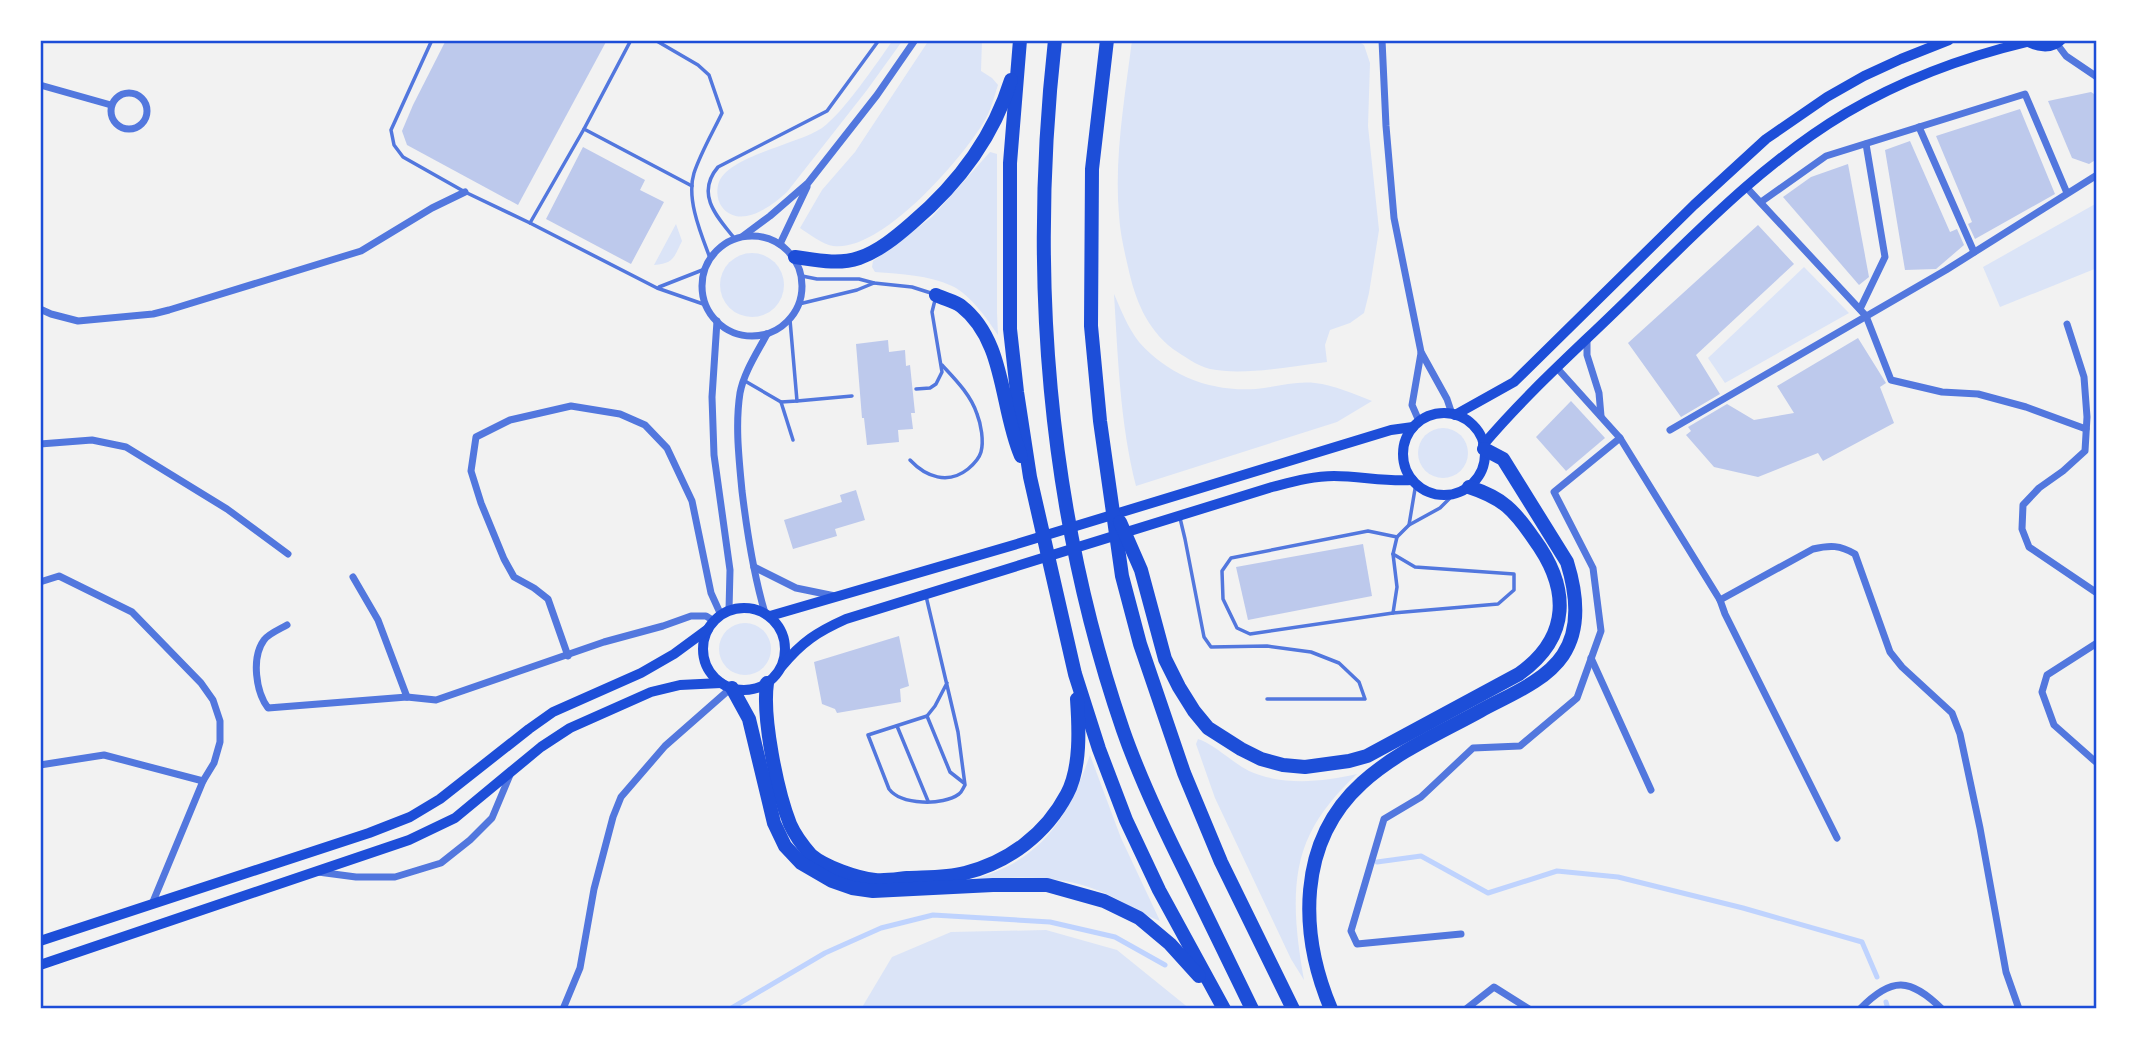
<svg xmlns="http://www.w3.org/2000/svg" width="2137" height="1049" font-family="'Varela Round',sans-serif">
<style>
.green{fill:#dbe4f7}
.lines{fill:none;stroke-linecap:round;stroke-linejoin:round}
.stream{stroke:#bfd3fe;stroke-width:5}
.building{fill:#bdc9ec}
.service{stroke:#5277de;stroke-width:3.5}
.minor{stroke:#5277de;stroke-width:7}
.secondary{stroke:#1d4ed8;stroke-width:10}
.motorway{stroke:#1d4ed8;stroke-width:14}
.neatline{fill:none;stroke:#1d4ed8;stroke-width:2.5}
</style>
<rect width="100%" height="100%" fill="#f2f2f2"/>
<!-- green -->
<g class="green">
<path d="M893,40h10l-36,50 -80,102c-15,14 -47,38 -65,15 -5,-6 -6,-17 -3,-25 10,-26 79,-38 103,-54 22,-16 54,-64 71,-88z"/>
<path d="M929,40h53l-1,31 11,7 6,7c-4,12 -7,25 -13,35 -22,38 -104,133 -152,126 -11,-2 -24,-12 -33,-18l22,-38 33,-38z"/>
<path d="M1132,40h224l8,5 6,18 -2,63 11,104 -10,63 -5,20 -14,10 -20,7 -5,15 2,17c-36,4 -82,14 -117,7 -13,-3 -26,-13 -37,-20 -27,-21 -38,-50 -45,-82 -4,-17 -8,-35 -9,-52 -5,-58 6,-118 13,-175z"/>
<path d="M990,152l7,2v159l1,22c-11,-16 -27,-40 -46,-49 -24,-11 -50,-12 -77,-14l-3,-5 1,-6 59,-44z"/>
<polygon points="2097,203 2097,268 2000,307 1983,267"/>
<path d="M676,224l6,17c-9,18 -8,22 -28,24z"/>
<circle cx="752" cy="285" r="32"/>
<polygon points="1804,267 1849,313 1725,383 1708,358"/>
<path d="M1114,294c7,16 14,34 25,48 30,34 72,50 117,47 20,-2 38,-8 59,-6 19,2 39,11 57,18l-35,21 -201,64c-16,-63 -18,-128 -22,-192z"/>
<circle cx="1443" cy="453" r="25"/>
<circle cx="745" cy="649" r="26"/>
<path d="M1198,739c16,5 35,24 51,32 33,15 74,11 108,3 -19,18 -36,37 -47,60 -22,44 -14,100 -6,146l-13,-21 -76,-161 -19,-54z"/>
<path d="M1090,755l31,83 39,83c-20,-7 -38,-21 -58,-29 -43,-18 -87,-16 -132,-11 11,-4 24,-8 36,-14 47,-23 67,-64 84,-112z"/>
<polygon points="1046,930 1117,950 1190,1009 861,1009 892,957 951,932"/>
</g>
<g class="lines">
<!-- stream -->
<g class="stream">
<polyline points="1377,862 1421,856 1488,893 1557,871 1618,877 1743,908 1862,942 1877,977"/>
<polyline points="1886,1002 1888,1009"/>
<polyline points="730,1009 825,953 881,928 933,915 1050,922 1115,937 1165,965"/>
</g>
</g>
<!-- building -->
<g class="building">
<polygon points="446,40 607,40 518,205 407,145 402,131 413,105"/>
<polygon points="2091,92 2097,96 2097,159 2089,164 2072,158 2048,101"/>
<polygon points="2020,109 2055,194 1975,239 1968,224 1972,222 1936,136"/>
<polygon points="1910,141 1950,232 1957,229 1964,245 1936,269 1905,270 1885,150"/>
<polygon points="583,147 645,180 640,190 664,202 631,264 546,219"/>
<polygon points="1848,164 1869,277 1859,285 1783,197 1811,177"/>
<polygon points="1758,225 1794,264 1696,355 1720,394 1681,417 1628,343"/>
<polygon points="1858,338 1886,383 1880,387 1894,423 1823,461 1818,453 1758,477 1714,467 1686,435 1691,431 1688,427 1727,404 1754,420 1794,413 1777,386"/>
<polygon points="888,340 889,352 905,350 906,366 910,365 915,413 911,413 913,429 898,430 899,442 867,445 864,418 862,418 856,344"/>
<polygon points="1571,401 1605,438 1566,471 1536,437"/>
<polygon points="856,490 865,520 835,529 837,536 793,549 784,520 842,502 840,495"/>
<polygon points="1363,544 1372,596 1248,620 1236,567"/>
<polygon points="899,636 909,686 900,689 901,702 837,713 835,709 822,704 814,662"/>
</g>
<g class="lines">
<!-- service -->
<g class="service">
<polyline points="432,40 391,130 394,145 403,157 465,192 530,223 657,288 706,305"/>
<polyline points="631,40 584,129 692,186"/>
<path d="M655,40l43,25 11,10 13,38c-9,19 -21,39 -28,60 -8,26 7,61 16,85"/>
<polyline points="530,223 584,129"/>
<path d="M735,239c-18,-22 -40,-45 -17,-72l109,-56 52,-71"/>
<polyline points="802,276 817,279 859,279 874,283 912,287 934,294"/>
<polyline points="659,287 705,269"/>
<polyline points="799,304 857,290 874,283"/>
<polyline points="745,381 781,402 797,401 790,320"/>
<polyline points="916,389 930,388 936,384 942,372 932,312 935,300"/>
<polyline points="797,401 852,396"/>
<polyline points="781,402 793,440"/>
<path d="M910,460c16,17 38,25 58,9 6,-5 11,-10 13,-17 3,-11 0,-28 -4,-38 -6,-19 -22,-35 -35,-49"/>
<polyline points="1180,518 1185,539 1204,637 1211,647 1267,646 1311,652 1339,663 1359,682 1365,699 1267,699"/>
<polyline points="1409,525 1416,483"/>
<polyline points="1393,554 1415,567 1514,574 1514,590 1498,604 1393,613 1250,634 1237,628 1223,599 1222,571 1231,558 1368,531 1397,537"/>
<path d="M926,596l32,136 7,53c-2,3 -3,7 -6,9 -16,12 -58,11 -70,-5l-21,-54 59,-19 8,-10 12,-23"/>
<polyline points="1393,613 1397,587 1393,554 1397,537 1409,525 1440,508 1454,494"/>
<polyline points="927,716 950,772 964,783"/>
<polyline points="897,726 928,801"/>
</g>
<!-- minor -->
<g class="minor">
<polyline points="1382,40 1386,126 1394,218 1421,352 1447,399 1452,414"/>
<polyline points="2057,44 2066,56 2097,77"/>
<polyline points="40,85 111,105"/>
<circle cx="129" cy="111" r="18"/>
<polyline points="1919,127 1974,252"/>
<polyline points="1746,187 1866,316 1891,380 1942,392 1978,394 2026,407 2086,429"/>
<polyline points="1761,202 1826,156 2025,94 2067,193"/>
<circle cx="752" cy="286" r="50"/>
<polyline points="743,236 770,216 808,183 877,95 915,40"/>
<polyline points="780,244 807,187"/>
<polyline points="40,309 51,314 78,321 153,314 169,310 361,251 432,208 465,192"/>
<polyline points="1860,309 1885,257 1866,144"/>
<polyline points="717,321 712,397 714,455 730,570 729,610"/>
<polyline points="2067,324 2084,377 2087,417 2085,451 2063,471 2039,488 2023,505 2022,529 2029,547 2097,593"/>
<polyline points="1587,339 1587,355 1599,393 1601,416"/>
<polyline points="1557,368 1620,438 1720,600 1725,614 1837,838"/>
<polyline points="1419,421 1412,405 1421,353"/>
<polyline points="1670,430 1946,270 2097,175"/>
<polyline points="40,444 92,440 126,447 227,509 288,554"/>
<polyline points="754,567 796,588 835,596"/>
<polyline points="353,577 378,620 407,697"/>
<polyline points="40,582 59,576 132,612 201,683 213,700 220,721 220,742 214,763 203,781"/>
<path d="M1720,600l93,-51c17,-4 27,-4 42,5l35,98 12,15 50,46 8,21 20,94 26,144 13,37"/>
<path d="M765,613c-12,-40 -18,-81 -23,-122 -3,-32 -7,-66 -2,-98 4,-21 17,-40 27,-59"/>
<path d="M287,625c-7,4 -19,9 -23,15 -13,18 -8,52 4,68l139,-11 29,3 168,-58 59,-16 28,-10h15l8,5"/>
<polyline points="2097,643 2047,675 2042,692 2054,725 2097,763"/>
<polyline points="568,656 548,599 534,588 514,577 504,559 481,503 471,471 476,437 510,420 571,406 620,414 645,425 667,448 692,501 711,593 721,615"/>
<polyline points="1591,658 1651,790"/>
<polyline points="40,765 104,755 203,781 152,904"/>
<polyline points="318,872 356,877 395,877 441,863 470,840 492,818 510,775"/>
<polyline points="1461,934 1357,944 1351,931 1384,819 1421,797 1473,748 1520,746 1577,698 1601,631 1593,568 1554,492 1620,438"/>
<polyline points="563,1009 580,968 594,889 613,817 621,797 665,746 731,688"/>
<polyline points="1466,1009 1494,987 1529,1009"/>
<path d="M1860,1009c32,-33 50,-31 82,0"/>
</g>
<!-- secondary -->
<g class="secondary">
<path d="M2025,40c11,7 26,10 36,0"/>
<circle cx="1444" cy="454" r="41"/>
<polyline points="1455,415 1514,382 1694,205 1766,139 1827,97 1864,76 1901,59 1949,40"/>
<path d="M1483,445c44,-52 94,-96 142,-143 69,-67 137,-139 221,-189 56,-33 118,-56 181,-71"/>
<circle cx="744" cy="649" r="41"/>
<polyline points="770,616 1017,544 1391,430 1413,427"/>
<path d="M782,666c20,-24 35,-34 64,-47l426,-132c20,-5 41,-11 62,-11 26,0 52,6 78,4"/>
<polyline points="40,941 369,833 410,817 440,799 529,729 553,712 641,673 674,654 708,629"/>
<polyline points="40,965 409,840 455,818 541,747 570,728 651,692 680,685 721,683"/>
</g>
<!-- motorway -->
<g class="motorway">
<polyline points="1020,40 1010,163 1010,329 1017,392 1030,477 1075,674 1099,749 1126,820 1159,890 1224,1009"/>
<path d="M1055,40c-26,232 -8,469 68,690 17,49 39,95 62,141 22,46 45,92 67,138"/>
<polyline points="1107,40 1092,169 1091,326 1100,421 1122,576 1140,644 1184,773 1221,862 1293,1009"/>
<path d="M795,257c21,3 43,8 64,1 20,-7 37,-21 53,-35 46,-39 81,-85 99,-143"/>
<path d="M936,295c8,4 19,6 25,11 45,35 39,102 60,150"/>
<path d="M1120,522l21,48 24,89 14,28 15,24 14,17 33,21 20,10 22,6 22,2 44,-6 18,-5 152,-82c52,-37 51,-86 15,-135 -20,-29 -31,-41 -65,-52"/>
<path d="M767,683c-5,34 10,108 23,141 4,9 14,23 21,31 14,12 46,23 64,25 10,1 22,-1 32,-2 19,-1 40,0 58,-5 44,-11 81,-39 102,-79 14,-26 12,-66 10,-95"/>
<polyline points="732,688 749,719 774,823 785,846 801,863 832,881 852,888 873,891 993,885 1047,885 1104,901 1139,918 1170,944 1199,976"/>
<path d="M1331,1009c-32,-76 -34,-167 31,-226 34,-31 78,-50 118,-72 27,-15 65,-29 83,-56 18,-27 13,-64 4,-93l-64,-103 -19,-10"/>
</g>
</g>
<!-- border -->
<rect width="2137" height="1049" fill="none" stroke="#ffffff" stroke-width="84"/>
<rect x="42" y="42" width="2053" height="965" class="neatline"/>
</svg>
